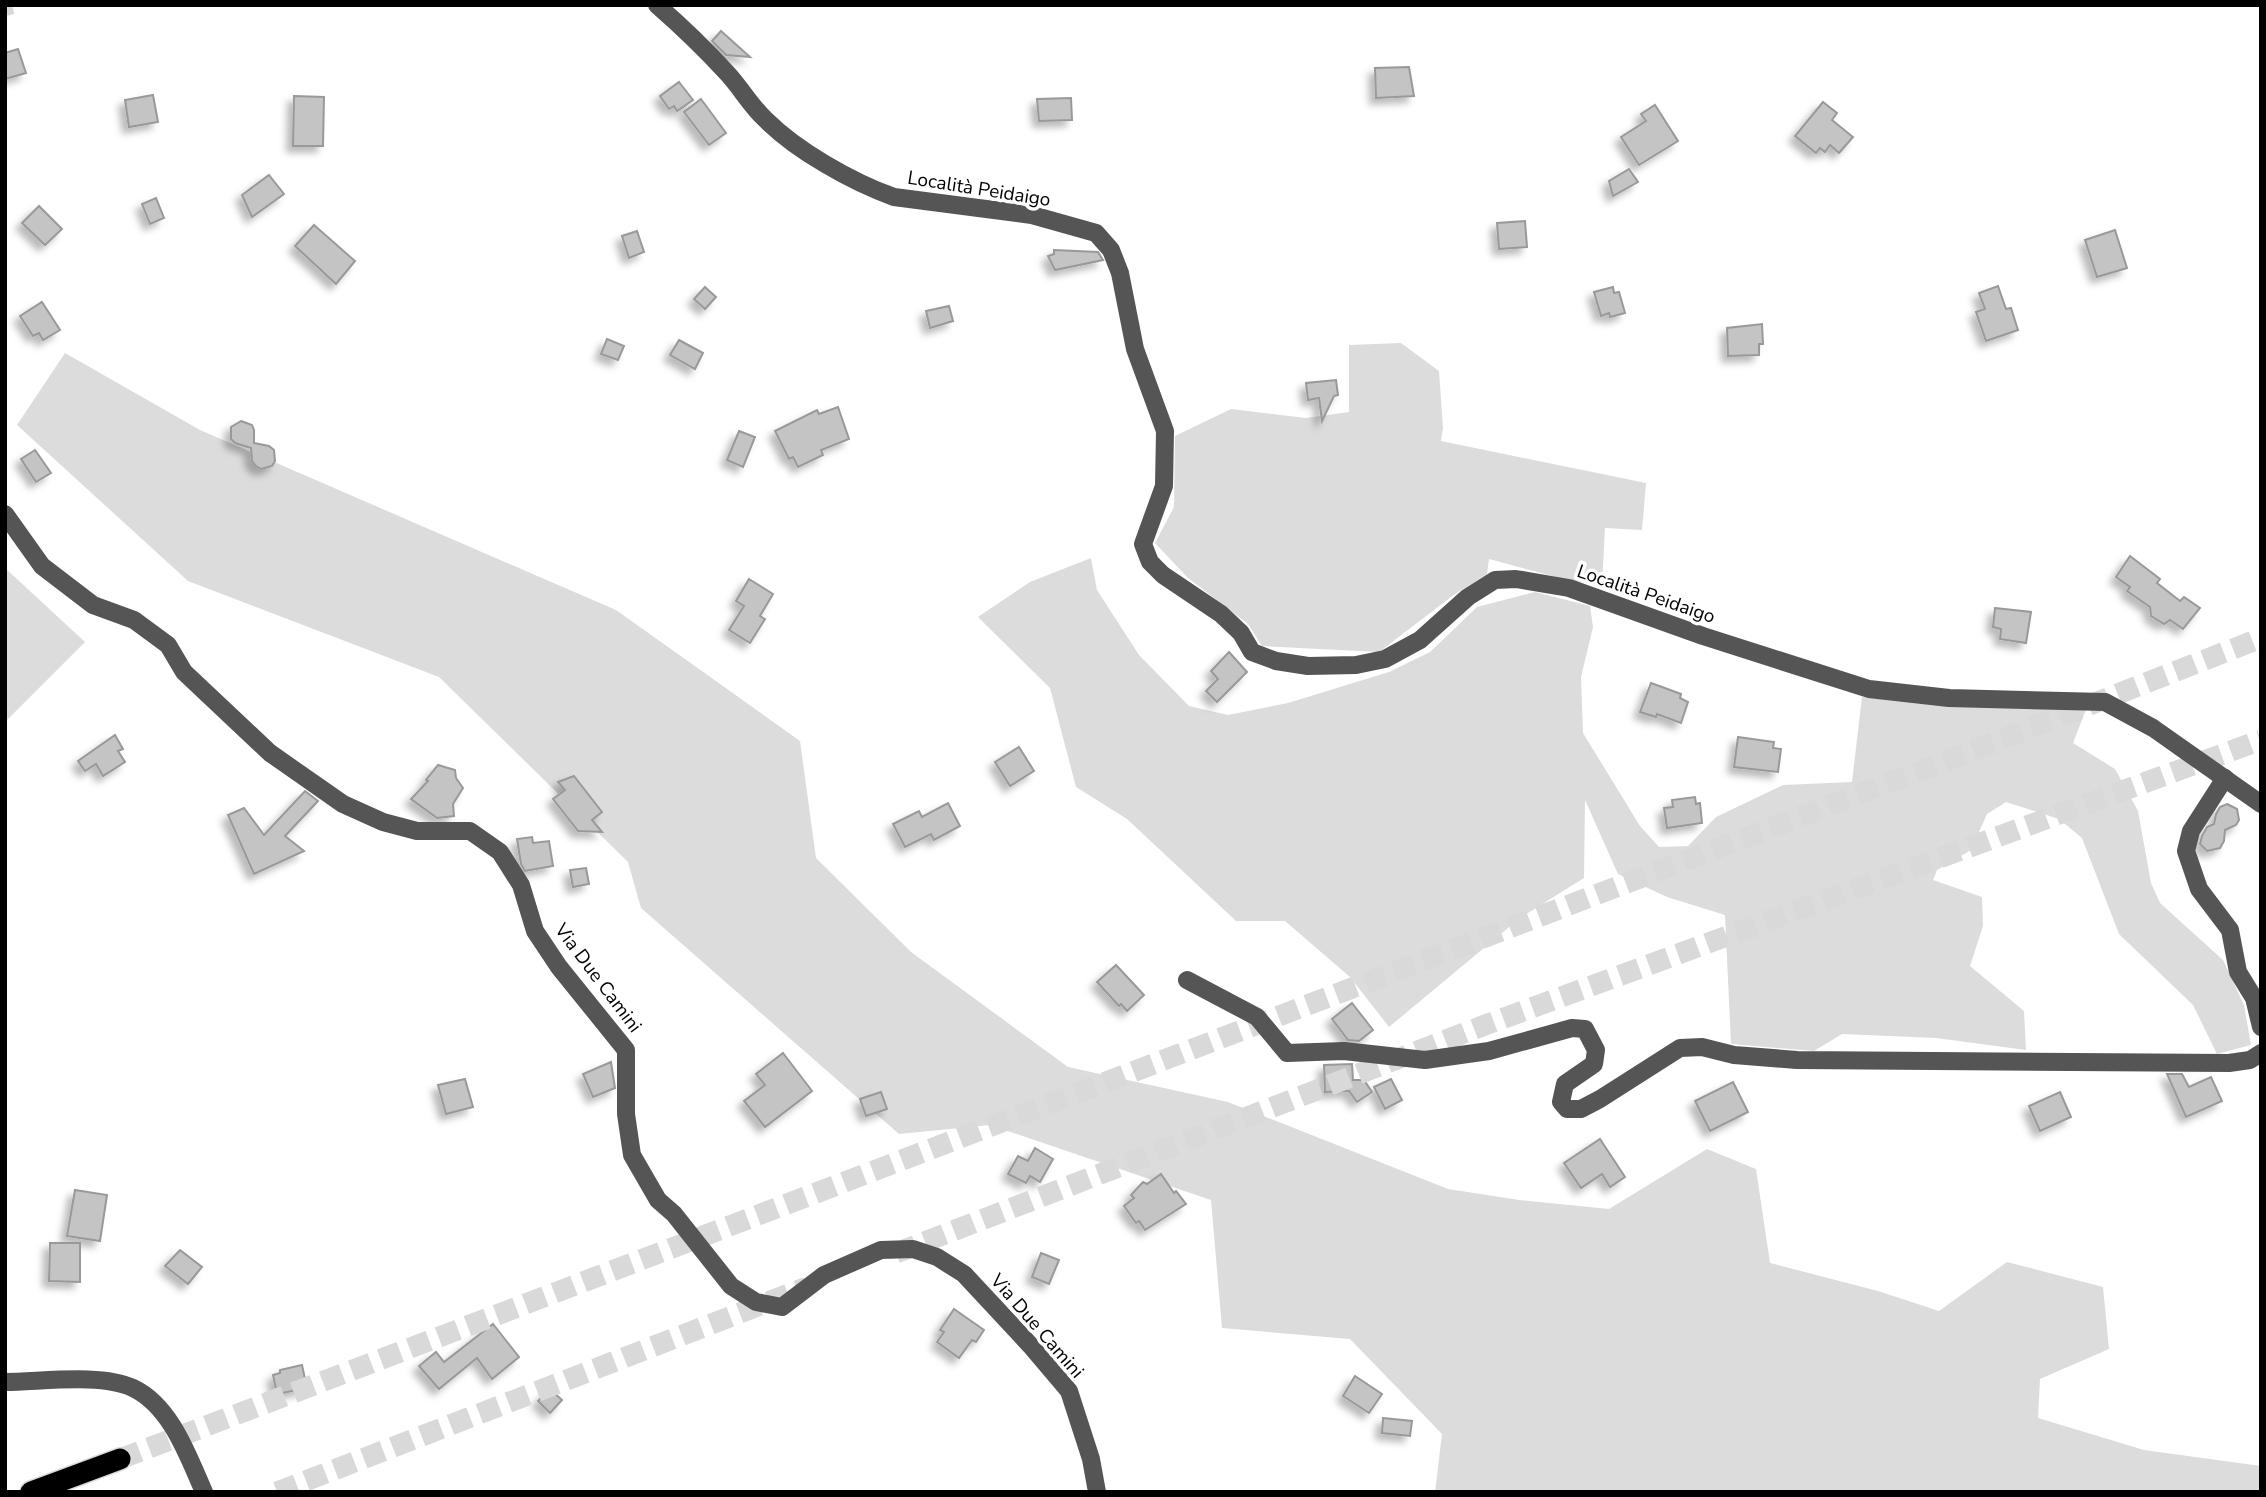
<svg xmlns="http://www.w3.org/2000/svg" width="2266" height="1497" font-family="'Nunito Sans',sans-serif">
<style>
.green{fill:#dcdcdc}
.building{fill:#c4c4c4;stroke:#999;stroke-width:2;filter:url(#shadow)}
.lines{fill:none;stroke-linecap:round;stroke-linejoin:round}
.major-tunnel{stroke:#d9d9d9;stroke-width:18;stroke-dasharray:18 9;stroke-linecap:butt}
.highway-tunnel{stroke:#d9d9d9;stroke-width:21;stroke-dasharray:21 10;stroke-linecap:butt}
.highway-casing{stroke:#dbdbdb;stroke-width:24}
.minor{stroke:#555;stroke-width:18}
.highway{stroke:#000;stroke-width:21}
.labels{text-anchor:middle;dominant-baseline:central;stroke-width:7;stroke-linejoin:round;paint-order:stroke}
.street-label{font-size:19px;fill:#000;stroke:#fff}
</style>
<defs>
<filter id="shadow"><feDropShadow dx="-6" dy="6" stdDeviation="3.5" flood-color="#0004"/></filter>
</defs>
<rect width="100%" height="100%" fill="#fff"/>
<!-- green -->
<g class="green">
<polygon points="1401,343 1439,371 1443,428 1441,441 1646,483 1642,530 1605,528 1602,585 1571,581 1489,559 1487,574 1455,594 1379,652 1262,646 1248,624 1188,578 1155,543 1174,507 1175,436 1231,409 1306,418 1349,412 1349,345"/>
<polygon points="65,353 200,430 616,610 800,741 816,858 911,952 1068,1067 1228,1102 1448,1189 1519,1200 1609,1209 1707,1149 1756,1169 1770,1263 1878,1291 1939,1311 2007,1262 2103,1287 2109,1349 2040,1379 2038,1418 2144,1450 2261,1466 2261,1492 1435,1492 1442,1434 1350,1339 1222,1328 1211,1200 990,1125 899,1134 641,908 628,862 439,677 188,581 17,425"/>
<path d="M1091,558l6,32 42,65 50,51 39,9 60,-12 101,-31 41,-20 47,-45 58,-15 55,14 3,21 -12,50 2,56 57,93 19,21 29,-1 28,-29 67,-32 69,-3 10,-85c75,9 150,10 225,10l-14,36 42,26 23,42 13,72 9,20 63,57 21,45 7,40 -34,9 -24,-49 -74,-71 -37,-96 -23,-19 -53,-17 -19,12 -16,36 -34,20 -4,10 49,17 1,29 -13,40 54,45 2,39 -90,-12 -94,-4 -28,17 -83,-7 -6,-129 -58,-18 -49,-23 -33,-74 -1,78 -64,40 -131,109 -39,-50 -65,-56h-49l-109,-102 -51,-32 -26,-99 -72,-71 52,-35z"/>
<polygon points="5,568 85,642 5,722"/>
</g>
<!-- building -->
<g class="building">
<polygon points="721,31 750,57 726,55 712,41"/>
<polygon points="18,49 26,73 5,79 5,53"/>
<polygon points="1409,67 1414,96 1376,98 1375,68"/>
<polygon points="679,82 693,100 677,111 674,106 669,109 660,96"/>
<polygon points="153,95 158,122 129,127 125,100"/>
<polygon points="294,96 324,97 323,146 293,146"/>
<polygon points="1071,98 1072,120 1039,121 1037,99"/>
<polygon points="701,99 726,133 709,145 684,112"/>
<polygon points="1823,102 1837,113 1832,120 1853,137 1839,153 1830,145 1825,152 1820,148 1816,153 1795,136"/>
<polygon points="1655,105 1678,141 1639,165 1621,137 1646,121 1641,114"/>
<polygon points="1629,169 1638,182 1613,196 1609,181"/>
<polygon points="269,175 284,194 252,217 242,195"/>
<polygon points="156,198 164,218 150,224 142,204"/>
<polygon points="39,206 62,229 45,245 22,223"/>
<polygon points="1525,221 1527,247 1499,249 1497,223"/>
<polygon points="314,225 355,261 336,284 295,246"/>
<polygon points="2115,230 2127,268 2097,277 2085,240"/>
<polygon points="637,231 644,252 629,258 622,236"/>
<polygon points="1054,250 1098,252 1103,260 1055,270 1048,256 1054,254"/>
<polygon points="1998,286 2006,309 2011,308 2018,330 1986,341 1976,312 1985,309 1979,293"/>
<polygon points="705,287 716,297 705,309 694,299"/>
<polygon points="1613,287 1614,293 1619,292 1625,313 1610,317 1609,313 1601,316 1594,292"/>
<polygon points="42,302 60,330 43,340 39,333 33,336 20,316"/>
<polygon points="949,306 953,321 930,328 926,311"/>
<polygon points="1762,324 1763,344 1759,344 1759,355 1728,356 1727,328"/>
<polygon points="607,339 624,346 618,360 601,354"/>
<polygon points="679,340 703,353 695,369 670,355"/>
<polygon points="1336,380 1338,395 1334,396 1322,421 1319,398 1308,400 1306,383"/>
<polygon points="838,407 849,439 821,450 823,455 798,467 793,457 789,459 775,431 817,410 819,414"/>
<polygon points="241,421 252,425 254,430 254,443 269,446 274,450 275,461 272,466 261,469 256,466 252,461 251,448 235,443 231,439 231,427"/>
<polygon points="739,431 755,437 743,467 727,460"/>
<polygon points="35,450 51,473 36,482 21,459"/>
<polygon points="2130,556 2160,579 2157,583 2180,601 2184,597 2200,608 2183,629 2170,620 2164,624 2151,616 2150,607 2127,591 2130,587 2116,577"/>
<polygon points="749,579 773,594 760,616 765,619 750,643 729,630 744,606 736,601"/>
<polygon points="1995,608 2031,612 2026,643 2000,639 2001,629 1993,627"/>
<polygon points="1229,652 1247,672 1217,702 1206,691 1218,679 1211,671"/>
<polygon points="1651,683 1681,694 1680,698 1688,702 1681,723 1657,714 1656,717 1640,712"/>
<polygon points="115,735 123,749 118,751 125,762 103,776 96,764 85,771 78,761"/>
<polygon points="1738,737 1774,742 1773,748 1781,749 1778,772 1734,767"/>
<polygon points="1019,747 1034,771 1010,786 995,762"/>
<polygon points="438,765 455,770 456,778 463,788 453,804 454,816 437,818 411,799 428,781 426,780"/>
<polygon points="574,776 602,812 592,820 602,832 578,831 553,799 565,790 558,782"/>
<polygon points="305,791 318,801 285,836 304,851 254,874 228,815 244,808 264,835"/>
<polygon points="1695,797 1696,804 1700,803 1702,823 1667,828 1664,808 1673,807 1672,800"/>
<polygon points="948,803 960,826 934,840 931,834 905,847 893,824 919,811 922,817"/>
<polygon points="2227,804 2237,809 2239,820 2236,825 2225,830 2224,841 2220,848 2207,851 2200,844 2202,836 2207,827 2214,824 2216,814 2220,807"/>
<polygon points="532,837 533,843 549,841 553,866 525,871 521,864 517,839"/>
<polygon points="586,868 589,884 573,887 570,870"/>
<polygon points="1116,965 1144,995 1127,1011 1121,1004 1119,1006 1097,982"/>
<polygon points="1352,1003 1373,1030 1359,1041 1348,1040 1332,1019"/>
<polygon points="783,1053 812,1091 765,1127 744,1101 765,1085 756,1074"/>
<polygon points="611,1062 615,1088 593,1097 583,1074"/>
<polygon points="1352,1064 1353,1080 1364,1080 1372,1092 1357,1102 1349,1091 1325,1092 1324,1065"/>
<polygon points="2167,1074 2182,1074 2189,1087 2211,1077 2222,1101 2186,1117"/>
<polygon points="465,1079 473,1107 446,1114 438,1085"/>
<polygon points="1391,1079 1402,1100 1385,1109 1374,1087"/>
<polygon points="1733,1082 1748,1112 1710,1131 1695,1101"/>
<polygon points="881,1092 887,1109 866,1116 860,1099"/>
<polygon points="2060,1092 2071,1117 2040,1131 2029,1106"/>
<polygon points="1600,1139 1625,1177 1610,1187 1602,1174 1581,1188 1564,1163"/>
<polygon points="1035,1148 1053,1159 1040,1182 1030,1176 1026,1183 1008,1174 1018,1156 1028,1161"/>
<polygon points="1161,1174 1174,1193 1176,1191 1186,1204 1145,1230 1139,1221 1136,1223 1124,1206 1134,1198 1131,1195 1143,1182 1147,1184"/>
<polygon points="75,1190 107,1195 100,1241 67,1236"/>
<polygon points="50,1243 80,1243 80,1282 49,1281"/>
<polygon points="180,1250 202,1267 188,1284 165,1266"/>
<polygon points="1041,1253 1059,1260 1049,1284 1032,1277"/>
<polygon points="954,1309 984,1330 976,1342 972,1340 959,1358 937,1342 944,1332 940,1330"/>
<polygon points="493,1324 519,1357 492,1379 477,1358 439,1389 419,1366 436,1352 444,1362"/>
<polygon points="302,1365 307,1388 277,1394 273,1375 280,1373 280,1370"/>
<polygon points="1355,1376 1382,1394 1369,1413 1343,1396"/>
<polygon points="550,1389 562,1400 550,1413 538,1401"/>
<polygon points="1383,1418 1412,1421 1410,1436 1382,1433"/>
</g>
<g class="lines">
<!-- major-tunnel -->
<polyline class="major-tunnel" points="5,7 12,5"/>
<!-- highway-tunnel -->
<g class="highway-tunnel">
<polyline points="896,1253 1485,1025 2261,740"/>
<polyline points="120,1459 1946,761 2261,638"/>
<polyline points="277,1492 807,1287"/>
</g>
<defs>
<polyline id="highway" points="31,1492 120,1459"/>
</defs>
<!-- highway casing -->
<use href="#highway" class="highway-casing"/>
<!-- minor -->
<g class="minor">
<path d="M657,5c24,21 48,44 70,68 14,15 23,32 38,46 32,32 87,63 129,78l138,18 64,18 15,17 9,23 15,76 30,82 -1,55 -21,58 7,18 13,13 58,39 20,19 11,19 24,9 32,5 48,-1 29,-6 35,-19 48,-43 27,-17 21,-1 53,9 134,48 166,53 80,9 156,4 48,26 108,76"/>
<polyline points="5,514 42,566 93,605 134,620 168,645 184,672 270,753 343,804 383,822 417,831 470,831 500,852 521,885 535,931 559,967 626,1050 626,1114 632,1155 658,1200 674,1214 731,1286 756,1302 782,1307 824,1275 881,1250 913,1249 937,1257 964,1274 1030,1345 1069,1391 1091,1459 1097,1492"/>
<polyline points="2225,778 2191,831 2186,851 2199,889 2230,930 2238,972 2254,998 2261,1027"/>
<polyline points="1187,980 1257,1017 1287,1053 1344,1051 1425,1060 1489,1051 1572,1028 1585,1029 1596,1050 1594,1064 1565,1084 1561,1102 1567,1109 1581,1109 1600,1099 1680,1048 1702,1047 1734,1055 1797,1060 2229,1063 2250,1060 2261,1053"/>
<path d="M5,1382c36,0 96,-9 128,6 38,18 55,68 71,104"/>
</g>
<!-- highway -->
<use href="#highway" class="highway"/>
</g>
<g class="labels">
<!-- street labels -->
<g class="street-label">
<text transform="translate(979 189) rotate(9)">Località Peidaigo</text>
<text transform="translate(1646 594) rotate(19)">Località Peidaigo</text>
<text transform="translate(598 978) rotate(53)">Via Due Camini</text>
<text transform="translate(1037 1326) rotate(49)">Via Due Camini</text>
</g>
</g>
<!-- border -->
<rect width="2266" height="1497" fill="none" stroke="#000000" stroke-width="14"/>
</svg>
